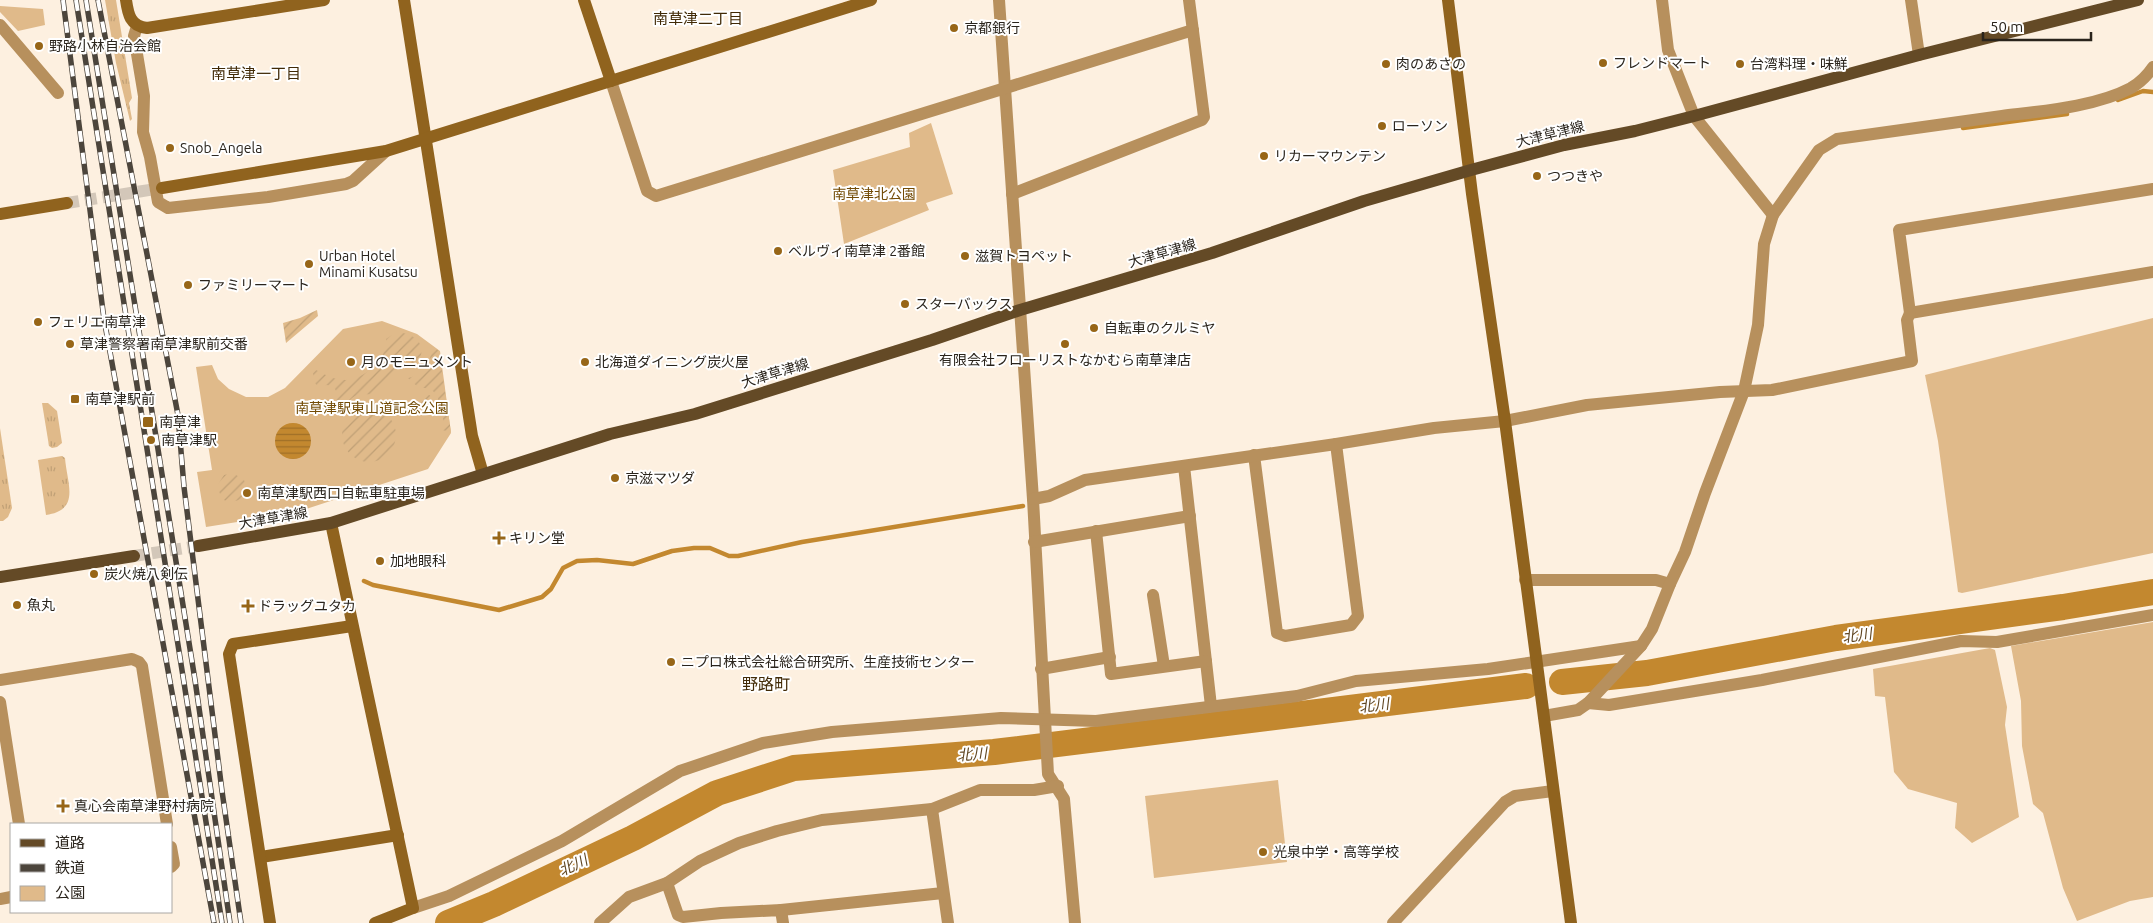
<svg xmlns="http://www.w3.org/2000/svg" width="2153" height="923" font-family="Ubuntu,'Noto Sans JP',sans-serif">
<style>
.grass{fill:url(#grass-tufts)}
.park{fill:#e0ba8a}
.garden{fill:url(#garden-furrows)}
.water{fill:url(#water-rules)}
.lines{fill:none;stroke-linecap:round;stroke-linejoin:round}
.stream{stroke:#c3882f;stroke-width:4.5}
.river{stroke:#c3882f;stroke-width:26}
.secondary-tunnel{stroke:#d3c7b9;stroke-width:12;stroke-dasharray:12 6;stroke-linecap:butt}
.primary-tunnel{stroke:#d3c7b9;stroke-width:12;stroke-dasharray:12 6;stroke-linecap:butt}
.street{stroke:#b7905d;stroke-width:12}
.secondary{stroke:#90631e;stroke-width:12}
.primary{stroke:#644a26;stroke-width:12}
.rail-casing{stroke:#4c453c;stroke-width:5.5}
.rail{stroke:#fff;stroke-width:4;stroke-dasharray:11;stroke-linecap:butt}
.poi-dot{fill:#976618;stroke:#fff;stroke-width:2}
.labels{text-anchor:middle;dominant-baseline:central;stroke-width:4;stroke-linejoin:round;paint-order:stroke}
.poi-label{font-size:14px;fill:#2a241c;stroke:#fff;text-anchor:start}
.street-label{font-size:14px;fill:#2a241c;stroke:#fff}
.park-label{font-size:14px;fill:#734b05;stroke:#fff}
.neighbourhood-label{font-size:15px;fill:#412a06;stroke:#fff}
.water-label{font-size:15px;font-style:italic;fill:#614723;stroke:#fff}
.quarter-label{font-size:16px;fill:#412a06;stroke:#fff}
</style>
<defs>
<pattern id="grass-tufts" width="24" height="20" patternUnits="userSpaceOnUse" patternTransform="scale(1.25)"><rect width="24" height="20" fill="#e0ba8a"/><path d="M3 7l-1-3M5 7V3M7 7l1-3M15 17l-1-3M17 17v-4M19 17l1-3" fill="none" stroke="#c0a076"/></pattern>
<pattern id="garden-furrows" width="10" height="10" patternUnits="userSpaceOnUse" patternTransform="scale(1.25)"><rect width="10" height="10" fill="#e0ba8a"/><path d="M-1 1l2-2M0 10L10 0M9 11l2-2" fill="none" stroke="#c0a076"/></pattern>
<pattern id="water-rules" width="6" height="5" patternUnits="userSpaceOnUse" patternTransform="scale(1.25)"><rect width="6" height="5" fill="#c3882f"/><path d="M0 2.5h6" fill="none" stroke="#9f6f27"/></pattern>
</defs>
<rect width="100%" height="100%" fill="#fdf0e0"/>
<!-- grass -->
<g class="grass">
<polygon points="105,0 116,0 132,98 129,103 132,119 130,121 116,63"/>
<polygon points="42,403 48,403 57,411 62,443 57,447 52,448 49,446"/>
<polygon points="0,428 12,508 8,517 3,521 0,521"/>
<path d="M62,456l3,2c2,26 16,52 -19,57l-8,-55z"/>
</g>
<!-- park -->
<g class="park">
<polygon points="0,6 43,9 45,25 18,31 0,12"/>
<polygon points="931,123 953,194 926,203 929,210 844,244 833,170 910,147 909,133"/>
<polygon points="2153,318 2153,553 1962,593 1958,592 1938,441 1925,375"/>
<polygon points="382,321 417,334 440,351 451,433 428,469 294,513 206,527 197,472 212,470 196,367 212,365 218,379 229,389 246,397 268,397 285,388 343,329"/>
<polygon points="2153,622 2153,897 2130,901 2077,921 2063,888 2043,813 2033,804 2022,746 2021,701 2011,646"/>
<polygon points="1990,648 1995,650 2007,707 2005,725 2019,817 1972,843 1955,828 1957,803 1908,789 1894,772 1885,697 1875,696 1873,669"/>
<polygon points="1278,780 1287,862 1154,878 1145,796"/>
</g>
<!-- garden -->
<g class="garden">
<polygon points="317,310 318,316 286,343 283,323 300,318"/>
<path d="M403,333c8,2 16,5 18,14 4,19 -19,19 -29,28 -7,5 -10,13 -16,18 -8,3 -17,-1 -24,5 -5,4 -4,8 -12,10l-4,-6 1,-9 -3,-6 -7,-2 -9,2 -3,-4 -2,-10 3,-3c9,5 19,10 30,10 19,-1 42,-21 40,-41l6,-4z"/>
<path d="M432,346l7,5 12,81 -9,-2c3,-5 2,-14 -3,-18 2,-14 -4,-26 -20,-24l-11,-10c17,-4 23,-16 24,-32z"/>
<circle cx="425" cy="404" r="10"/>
<circle cx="369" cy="435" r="27"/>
<path d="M233,473l11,7c7,15 -7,27 -22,19l-5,-13 7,-11z"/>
</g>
<!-- water -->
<circle class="water" cx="293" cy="441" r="18"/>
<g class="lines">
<!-- stream -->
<g class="stream">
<polyline points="2118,100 2143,91 2153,92"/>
<polyline points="1963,128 2067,114"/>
<polyline points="364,581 373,585 499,610 542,597 551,589 563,568 577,561 597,560 633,564 672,551 694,548 710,548 729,556 738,556 802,542 1023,506"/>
</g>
<!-- river -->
<g class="river">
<polyline points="1562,682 1647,673 1836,638 2063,607 2153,592"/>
<polyline points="448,923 494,904 633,838 717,793 794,768 994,752 1526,686"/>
</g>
<!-- secondary-tunnel -->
<polyline class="secondary-tunnel" points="67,203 162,188"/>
<!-- primary-tunnel -->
<polyline class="primary-tunnel" points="134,556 198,546"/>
<!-- street -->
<g class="street">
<polyline points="999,0 1033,499 1048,774 1064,799 1075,923"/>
<polyline points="1662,0 1668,50 1694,116 1773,215"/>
<polyline points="1911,0 1919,55"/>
<polyline points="0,25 58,93"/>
<polyline points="137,26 134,36 144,96 143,132 150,157 158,202 168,208 268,197 346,184 353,181 386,151"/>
<polyline points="611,81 647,191 656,196 1193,30"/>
<polyline points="2153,189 1899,230 1910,313 2153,272"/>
<polyline points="1012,194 1202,120 1204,117 1189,0"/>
<polyline points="1254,455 1277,633 1285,636 1351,625 1358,616 1336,444"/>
<polyline points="1184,466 1211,706"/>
<polyline points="1033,499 1049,496 1085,480 1336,444 1434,428 1505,421 1587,405 1720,392 1772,390 1912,361 1907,320 1910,313"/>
<polyline points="1096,531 1111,674 1206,661"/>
<polyline points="1034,542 1190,516"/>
<polyline points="1525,580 1656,580 1670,584"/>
<polyline points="1153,595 1164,666"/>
<polyline points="1041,669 1110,657"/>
<polyline points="0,680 132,659 139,662 142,666 167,824"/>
<polyline points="0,702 19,824"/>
<polyline points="1588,703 1609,705 1762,680 1961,641 1997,642 2153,615"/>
<path d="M1544,716l34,-6 10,-7 53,-57 11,-17 18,-45 15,-32 20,-59 39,-102 14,-66 6,-81 9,-29 46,-65 18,-11c55,-8 110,-15 165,-23 40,-5 93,-9 129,-28 10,-6 16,-12 22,-21"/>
<polyline points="932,809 948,923"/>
<polyline points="171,847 174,864 171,867"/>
<polyline points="667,883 678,915 683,917 721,913 781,910 783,923"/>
<polyline points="0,899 11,897"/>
<polyline points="413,908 449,896 562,841 680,771 763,743 832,732 1001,718 1096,721 1297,696 1356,681 1488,669 1641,646"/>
<polyline points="781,910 943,893"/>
<polyline points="600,923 629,897 667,883 700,861 739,843 777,831 822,820 932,809 980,790 1034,790 1058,786"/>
<polyline points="1393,923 1505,802 1515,796 1553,791"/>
</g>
<!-- secondary -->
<g class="secondary">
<path d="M126,0c2,14 4,26 21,28l177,-28"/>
<polyline points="404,0 472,436 483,474"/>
<polyline points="584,0 611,81"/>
<polyline points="1448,0 1472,194 1505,421 1571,923"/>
<polyline points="162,188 386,151 871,0"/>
<polyline points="0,214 67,203"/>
<polyline points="331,523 413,908 375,923"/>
<polyline points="261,857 398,835"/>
<polyline points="270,923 229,654 233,644 352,626"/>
</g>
<!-- primary -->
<g class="primary">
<polyline points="198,546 331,523 610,434 695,414 932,340 1020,310 1212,253 1364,201 1471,170 1564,145 1635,131 1694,116 1919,55 2138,0"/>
<polyline points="0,577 134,556"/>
</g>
<defs>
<g id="rail">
<polyline points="63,0 104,319 214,923"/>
<polyline points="76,0 222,923"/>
<polyline points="86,0 195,680 230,923"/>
<polyline points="98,0 178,415 184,487 222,791 241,923"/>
</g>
</defs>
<!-- rail casing -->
<use href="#rail" class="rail-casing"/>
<!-- rail -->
<use href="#rail" class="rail"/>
</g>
<!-- markers -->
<g class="poi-dot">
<circle cx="954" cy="28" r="5"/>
<circle cx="39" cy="46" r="5"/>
<circle cx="1603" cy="63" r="5"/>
<circle cx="1386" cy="64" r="5"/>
<circle cx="1740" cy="64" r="5"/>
<circle cx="1382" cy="126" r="5"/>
<circle cx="170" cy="148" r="5"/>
<circle cx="1264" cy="156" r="5"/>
<circle cx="1537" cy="176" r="5"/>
<circle cx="778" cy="251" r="5"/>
<circle cx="965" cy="256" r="5"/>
<circle cx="309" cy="264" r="5"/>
<circle cx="188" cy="285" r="5"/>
<circle cx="905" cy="304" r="5"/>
<circle cx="38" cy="322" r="5"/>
<circle cx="1094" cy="328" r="5"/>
<circle cx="70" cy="344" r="5"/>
<circle cx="1065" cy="344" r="5"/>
<circle cx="351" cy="362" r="5"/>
<circle cx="585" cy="362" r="5"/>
<rect x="70" y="394" width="10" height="10" rx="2.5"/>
<rect x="142" y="416" width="12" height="12" rx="2.5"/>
<circle cx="151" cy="440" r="5"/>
<circle cx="615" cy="478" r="5"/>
<circle cx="247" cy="493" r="5"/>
<path d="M496.5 530.5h5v5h5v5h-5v5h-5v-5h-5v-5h5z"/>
<circle cx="380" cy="561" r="5"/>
<circle cx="94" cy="574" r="5"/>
<circle cx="17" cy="605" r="5"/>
<path d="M245.5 598.5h5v5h5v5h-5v5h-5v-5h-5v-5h5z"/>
<circle cx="671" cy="662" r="5"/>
<path d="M60.5 798.5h5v5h5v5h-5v5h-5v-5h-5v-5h5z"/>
<circle cx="1263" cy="852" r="5"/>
</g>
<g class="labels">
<!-- poi labels -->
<g class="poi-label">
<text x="964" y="28">京都銀行</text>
<text x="49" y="46">野路小林自治会館</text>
<text x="1613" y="63">フレンドマート</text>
<text x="1396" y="64">肉のあさの</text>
<text x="1750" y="64">台湾料理・味鮮</text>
<text x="1392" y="126">ローソン</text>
<text x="180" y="148">Snob_Angela</text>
<text x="1274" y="156">リカーマウンテン</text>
<text x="1547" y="176">つつきや</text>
<text x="788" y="251">ベルヴィ南草津 2番館</text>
<text x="319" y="256">Urban Hotel<tspan x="319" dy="16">Minami Kusatsu</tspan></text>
<text x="975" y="256">滋賀トヨペット</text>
<text x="198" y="285">ファミリーマート</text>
<text x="915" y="304">スターバックス</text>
<text x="48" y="322">フェリエ南草津</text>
<text x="1104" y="328">自転車のクルミヤ</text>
<text x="80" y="344">草津警察署南草津駅前交番</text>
<text x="1065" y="360" text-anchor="middle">有限会社フローリストなかむら南草津店</text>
<text x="361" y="362">月のモニュメント</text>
<text x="595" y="362">北海道ダイニング炭火屋</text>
<text x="85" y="399">南草津駅前</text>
<text x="159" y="422">南草津</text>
<text x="161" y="440">南草津駅</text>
<text x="625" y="478">京滋マツダ</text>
<text x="257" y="493">南草津駅西口自転車駐車場</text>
<text x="509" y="538">キリン堂</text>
<text x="390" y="561">加地眼科</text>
<text x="104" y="574">炭火焼八剣伝</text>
<text x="27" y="605">魚丸</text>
<text x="258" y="606">ドラッグユタカ</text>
<text x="681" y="662">ニプロ株式会社総合研究所、生産技術センター</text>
<text x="74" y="806">真心会南草津野村病院</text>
<text x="1273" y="852">光泉中学・高等学校</text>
</g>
<!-- street labels -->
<g class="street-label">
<text transform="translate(1550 134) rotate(-14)">大津草津線</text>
<text transform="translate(1162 253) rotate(-16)">大津草津線</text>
<text transform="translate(775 373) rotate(-17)">大津草津線</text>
<text transform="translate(273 518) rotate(-10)">大津草津線</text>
</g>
<!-- park labels -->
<g class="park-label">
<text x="874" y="194">南草津北公園</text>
<text x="372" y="408">南草津駅東山道記念公園</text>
</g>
<!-- neighbourhood labels -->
<g class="neighbourhood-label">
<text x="698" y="18">南草津二丁目</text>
<text x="256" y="73">南草津一丁目</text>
</g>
<!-- water labels -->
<g class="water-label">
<text transform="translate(1857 635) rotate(-8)">北川</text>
<text transform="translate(1374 705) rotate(-7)">北川</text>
<text transform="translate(972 754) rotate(-5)">北川</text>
<text transform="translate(573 865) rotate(-25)">北川</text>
</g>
<!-- quarter labels -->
<g class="quarter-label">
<text x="766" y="684">野路町</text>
</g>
</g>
<!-- legend -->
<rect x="10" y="823" width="162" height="90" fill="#ffffff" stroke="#aaa7a4"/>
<rect x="20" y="839" width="25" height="8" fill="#644a26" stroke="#aaa7a4"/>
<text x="55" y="848" font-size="15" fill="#2a241c">道路</text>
<rect x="20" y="864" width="25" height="8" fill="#4c453c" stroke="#aaa7a4"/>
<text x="55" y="873" font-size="15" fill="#2a241c">鉄道</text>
<rect x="20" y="886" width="25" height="15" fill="#e0ba8a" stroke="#aaa7a4"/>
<text x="55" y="898" font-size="15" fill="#2a241c">公園</text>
<!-- scale -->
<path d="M1983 32v8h108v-8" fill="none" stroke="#2a241c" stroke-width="2.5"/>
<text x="1990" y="32" font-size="15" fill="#2a241c" stroke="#ffffff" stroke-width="4" paint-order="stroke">50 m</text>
</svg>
